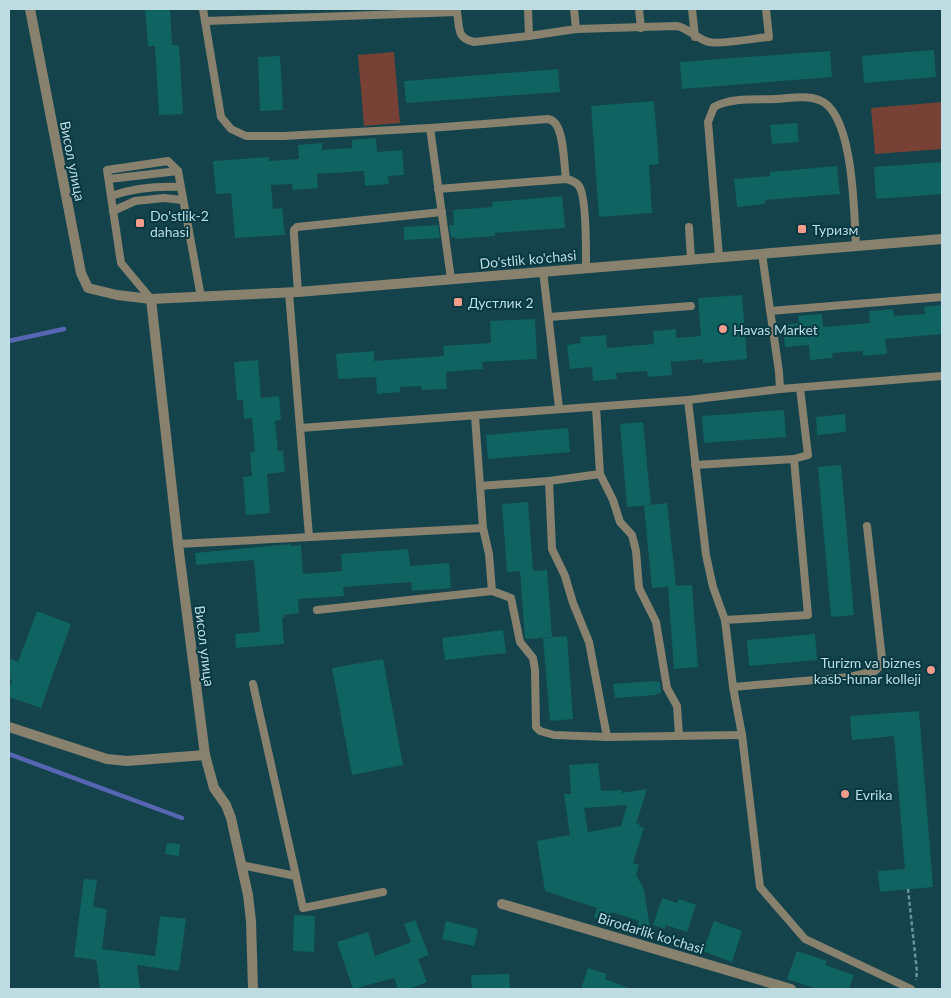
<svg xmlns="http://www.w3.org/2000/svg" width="951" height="998" font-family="Lato,sans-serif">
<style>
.green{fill:#784136}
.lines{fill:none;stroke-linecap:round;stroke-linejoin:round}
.stream{stroke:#5666b3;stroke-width:4.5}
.building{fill:#0f6361;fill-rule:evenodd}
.path{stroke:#6b9199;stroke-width:2.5;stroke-dasharray:4 2.5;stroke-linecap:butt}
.service{stroke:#87816e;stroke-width:8}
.minor{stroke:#87816e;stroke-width:10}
.poi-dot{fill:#f49d8b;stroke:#063941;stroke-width:2}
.labels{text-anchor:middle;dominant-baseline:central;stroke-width:4;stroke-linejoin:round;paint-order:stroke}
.street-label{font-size:14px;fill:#bedce2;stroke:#063941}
.poi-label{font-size:14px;fill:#bedce2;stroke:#063941;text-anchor:start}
</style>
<rect width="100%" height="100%" fill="#14434c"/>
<!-- green -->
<g class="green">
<polygon points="394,52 400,123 364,126 358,55"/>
<polygon points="942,102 942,149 875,154 871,108"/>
</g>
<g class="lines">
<!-- stream -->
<g class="stream">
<polyline points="9,341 64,329"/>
<polyline points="9,754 182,818"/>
</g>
</g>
<!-- building -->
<g class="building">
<polygon points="145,9 170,9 172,45 179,45 183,114 159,115 155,46 148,46"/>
<polygon points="934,50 936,77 864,83 862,56"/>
<polygon points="830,51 832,77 682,89 680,62"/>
<polygon points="280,56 283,110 260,111 258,57"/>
<polygon points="558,69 560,92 406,103 404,81"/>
<polygon points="654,101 659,164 649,165 652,213 599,217 591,106"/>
<polygon points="797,123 799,142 772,144 770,125"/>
<polygon points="376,138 377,152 402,150 404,175 388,176 389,184 365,186 364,171 317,174 318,188 293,190 292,184 271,185 273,209 282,208 285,235 235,238 231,193 216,194 213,161 269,157 269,161 299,159 298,145 322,143 322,150 352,148 352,140"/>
<polygon points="942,162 942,194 876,199 874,167"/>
<polygon points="837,166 840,194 765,200 765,204 737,207 734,179 770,176 770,172"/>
<polygon points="562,196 565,228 495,233 495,236 455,239 455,237 451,237 449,225 454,225 453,210 493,207 492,202"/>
<polygon points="438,225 440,238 404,240 404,227"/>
<polygon points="742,295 747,359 703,363 703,359 671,362 672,375 648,377 647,371 616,373 617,379 593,381 592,367 570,369 567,345 581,343 580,337 606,335 607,348 654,344 653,331 676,329 676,338 701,336 698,298"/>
<polygon points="942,305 942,334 885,339 887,354 863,356 863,351 832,353 833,358 810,360 809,345 785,347 783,325 799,323 798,316 822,314 823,327 870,323 869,311 893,309 894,316 925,314 924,307"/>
<polygon points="535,319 537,359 482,362 483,369 446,372 447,389 422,390 421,386 400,387 400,392 377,394 376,377 338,379 336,354 374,351 374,361 444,356 443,346 491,343 490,321"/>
<polygon points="258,360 261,398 279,396 281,420 275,421 278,451 283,451 285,472 267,474 270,513 246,515 243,477 252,476 250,452 255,452 252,418 244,419 243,400 237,400 234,362"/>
<polygon points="784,410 786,437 704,443 702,416"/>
<polygon points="845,414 846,432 817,435 816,417"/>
<polygon points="643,422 651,505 627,507 620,424"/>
<polygon points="568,428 570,452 488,459 486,435"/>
<polygon points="841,465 854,615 831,617 818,467"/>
<polygon points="528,502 533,571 547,570 552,637 525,639 520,571 507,572 502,504"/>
<polygon points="667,503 676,586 652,588 644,506"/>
<polygon points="291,544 291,546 301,545 303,574 342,571 341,554 408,549 410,566 449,563 451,588 412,591 411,582 343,587 344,596 298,599 299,613 284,615 284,617 282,618 284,644 236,648 235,634 260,632 254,560 196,565 195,553"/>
<polygon points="692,585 698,667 674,669 668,586"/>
<polygon points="37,611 71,624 41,708 9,697 9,690 12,680 9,678 9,658 18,662"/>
<polygon points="503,630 506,653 445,660 442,638"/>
<polygon points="815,634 817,660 749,666 747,640"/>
<polygon points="567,636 573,719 550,721 543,638"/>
<polygon points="383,659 403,765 352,775 332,668"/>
<polygon points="655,681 655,682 660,682 661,693 656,694 656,695 615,698 613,684"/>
<polygon points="919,711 933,887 880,892 878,871 905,869 894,736 852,740 850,716"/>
<path d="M598,763l3,28 22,-1 -2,3 26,-4 -11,35 4,-1 -1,3 5,2 -11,35 6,2 -3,10 8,14 7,47 -15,-5 3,-10 -27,-9 -3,10 -15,-4 3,-10 -52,-17 -8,-50 33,-6 -6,-41h7l-2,-29zM627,805l-6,21 -33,6 -4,-24z"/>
<polygon points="167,843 180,844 179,856 165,854"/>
<polygon points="84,879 97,880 93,907 107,909 102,949 155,956 160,916 186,919 179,971 137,965 140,988 100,989 96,960 74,957"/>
<polygon points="662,898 677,903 679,899 696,905 687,932 666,925 665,929 653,925"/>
<polygon points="294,915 315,916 314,952 293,951"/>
<polygon points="415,920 429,955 418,959 427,982 409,989 398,989 394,978 353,989 337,942 368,932 375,956 411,942 404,924"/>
<polygon points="446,921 478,929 474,946 442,939"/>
<polygon points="714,921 742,931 732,962 703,951"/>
<polygon points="797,951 827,961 825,965 854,975 849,989 817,989 787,979"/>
<polygon points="588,968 607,974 605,979 631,989 581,989"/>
<polygon points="509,974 510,989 472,989 471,975"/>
</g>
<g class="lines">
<!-- path -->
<polyline class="path" points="908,889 917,972 916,980"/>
<!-- service -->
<g class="service">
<polyline points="203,9 221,117 231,129 246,136 284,136 430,128 451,279"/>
<polyline points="574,9 576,29"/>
<polyline points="639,9 641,28"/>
<polyline points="692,9 695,37"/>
<path d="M457,12c3,16 -1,26 17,30l55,-6 -1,-27"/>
<polyline points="205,21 457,12 457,9"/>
<path d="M529,36l47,-7 101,-3c11,2 20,13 32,16 9,3 48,-4 60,-5l-3,-28"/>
<path d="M430,128l118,-9c4,1 7,3 9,7 7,12 7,39 9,53"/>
<polyline points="109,179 178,171"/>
<path d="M438,189l128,-10c5,1 10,3 13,7 8,11 7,66 7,82"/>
<path d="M111,196c23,-8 45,-10 69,-9"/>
<polyline points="113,211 135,201 164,198 182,200"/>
<polyline points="689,227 691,259"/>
<polyline points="762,254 779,372 780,389"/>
<path d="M719,257l-11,-135 6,-15c18,-10 43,-7 63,-8 14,-1 30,-4 42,1 35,12 35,114 37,146"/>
<polyline points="543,271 559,408"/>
<polyline points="298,292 294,235 294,230 297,227 442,212"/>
<polyline points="289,293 300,428"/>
<polyline points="151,299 121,263 107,170 168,161 178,171 201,297"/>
<polyline points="770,311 942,297"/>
<polyline points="549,317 691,306"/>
<polyline points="800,388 808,455 794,459 808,615 725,620 733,687 742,735 760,887 805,939 911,989"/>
<polyline points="688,400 706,555 713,587 725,620"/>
<polyline points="475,416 483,528 489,554 492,591"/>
<polyline points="695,465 794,459"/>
<polyline points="600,474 613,500 620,522 632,535 636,551 639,588 656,622 667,688 677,706 679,736"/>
<polyline points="549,481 552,549 565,576 573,603 589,642 607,737"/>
<polyline points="480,486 549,481 600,474 596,407"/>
<polyline points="309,536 300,428 688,400 780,389 942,376"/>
<polyline points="178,544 483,528"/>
<polyline points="317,610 492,591 511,598 520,642 533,658 535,670 536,727 540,731 554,735 607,737 742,735"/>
<polyline points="253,684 296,876"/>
<polyline points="733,687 850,677 875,671 880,666 882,659 867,526"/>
<polyline points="241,865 296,876 303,908 383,892"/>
</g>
<!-- minor -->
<g class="minor">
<polyline points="30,9 81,273 88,288 117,295 151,299 298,292 942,239"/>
<polyline points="151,299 178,544 205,755 214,788 226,805 231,818 248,895 251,921 253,989"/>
<polyline points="9,727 107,759 127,761 205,755"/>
<polyline points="502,904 791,989"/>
</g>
</g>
<!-- markers -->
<g class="poi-dot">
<rect x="135" y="218" width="10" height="10" rx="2.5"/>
<rect x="797" y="224" width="10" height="10" rx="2.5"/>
<rect x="453" y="297" width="10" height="10" rx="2.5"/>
<circle cx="723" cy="329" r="5"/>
<circle cx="931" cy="670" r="5"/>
<circle cx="845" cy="794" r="5"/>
</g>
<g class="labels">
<!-- street labels -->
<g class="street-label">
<text transform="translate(73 161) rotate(79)">Висол улица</text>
<text transform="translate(528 259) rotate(-5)">Do'stlik ko'chasi</text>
<text transform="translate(205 646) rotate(83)">Висол улица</text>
<text transform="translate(651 933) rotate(17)">Birodarlik ko'chasi</text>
</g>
<!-- poi labels -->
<g class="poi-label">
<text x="150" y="215">Do'stlik-2<tspan x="150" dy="16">dahasi</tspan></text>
<text x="812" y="229">Туризм</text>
<text x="468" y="302">Дустлик 2</text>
<text x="733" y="329">Havas Market</text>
<text x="921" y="662" text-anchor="end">Turizm va biznes<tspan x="921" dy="16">kasb-hunar kolleji</tspan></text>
<text x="855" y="794">Evrika</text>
</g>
</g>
<!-- border -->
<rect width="951" height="998" fill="none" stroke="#bedce2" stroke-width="20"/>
</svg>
